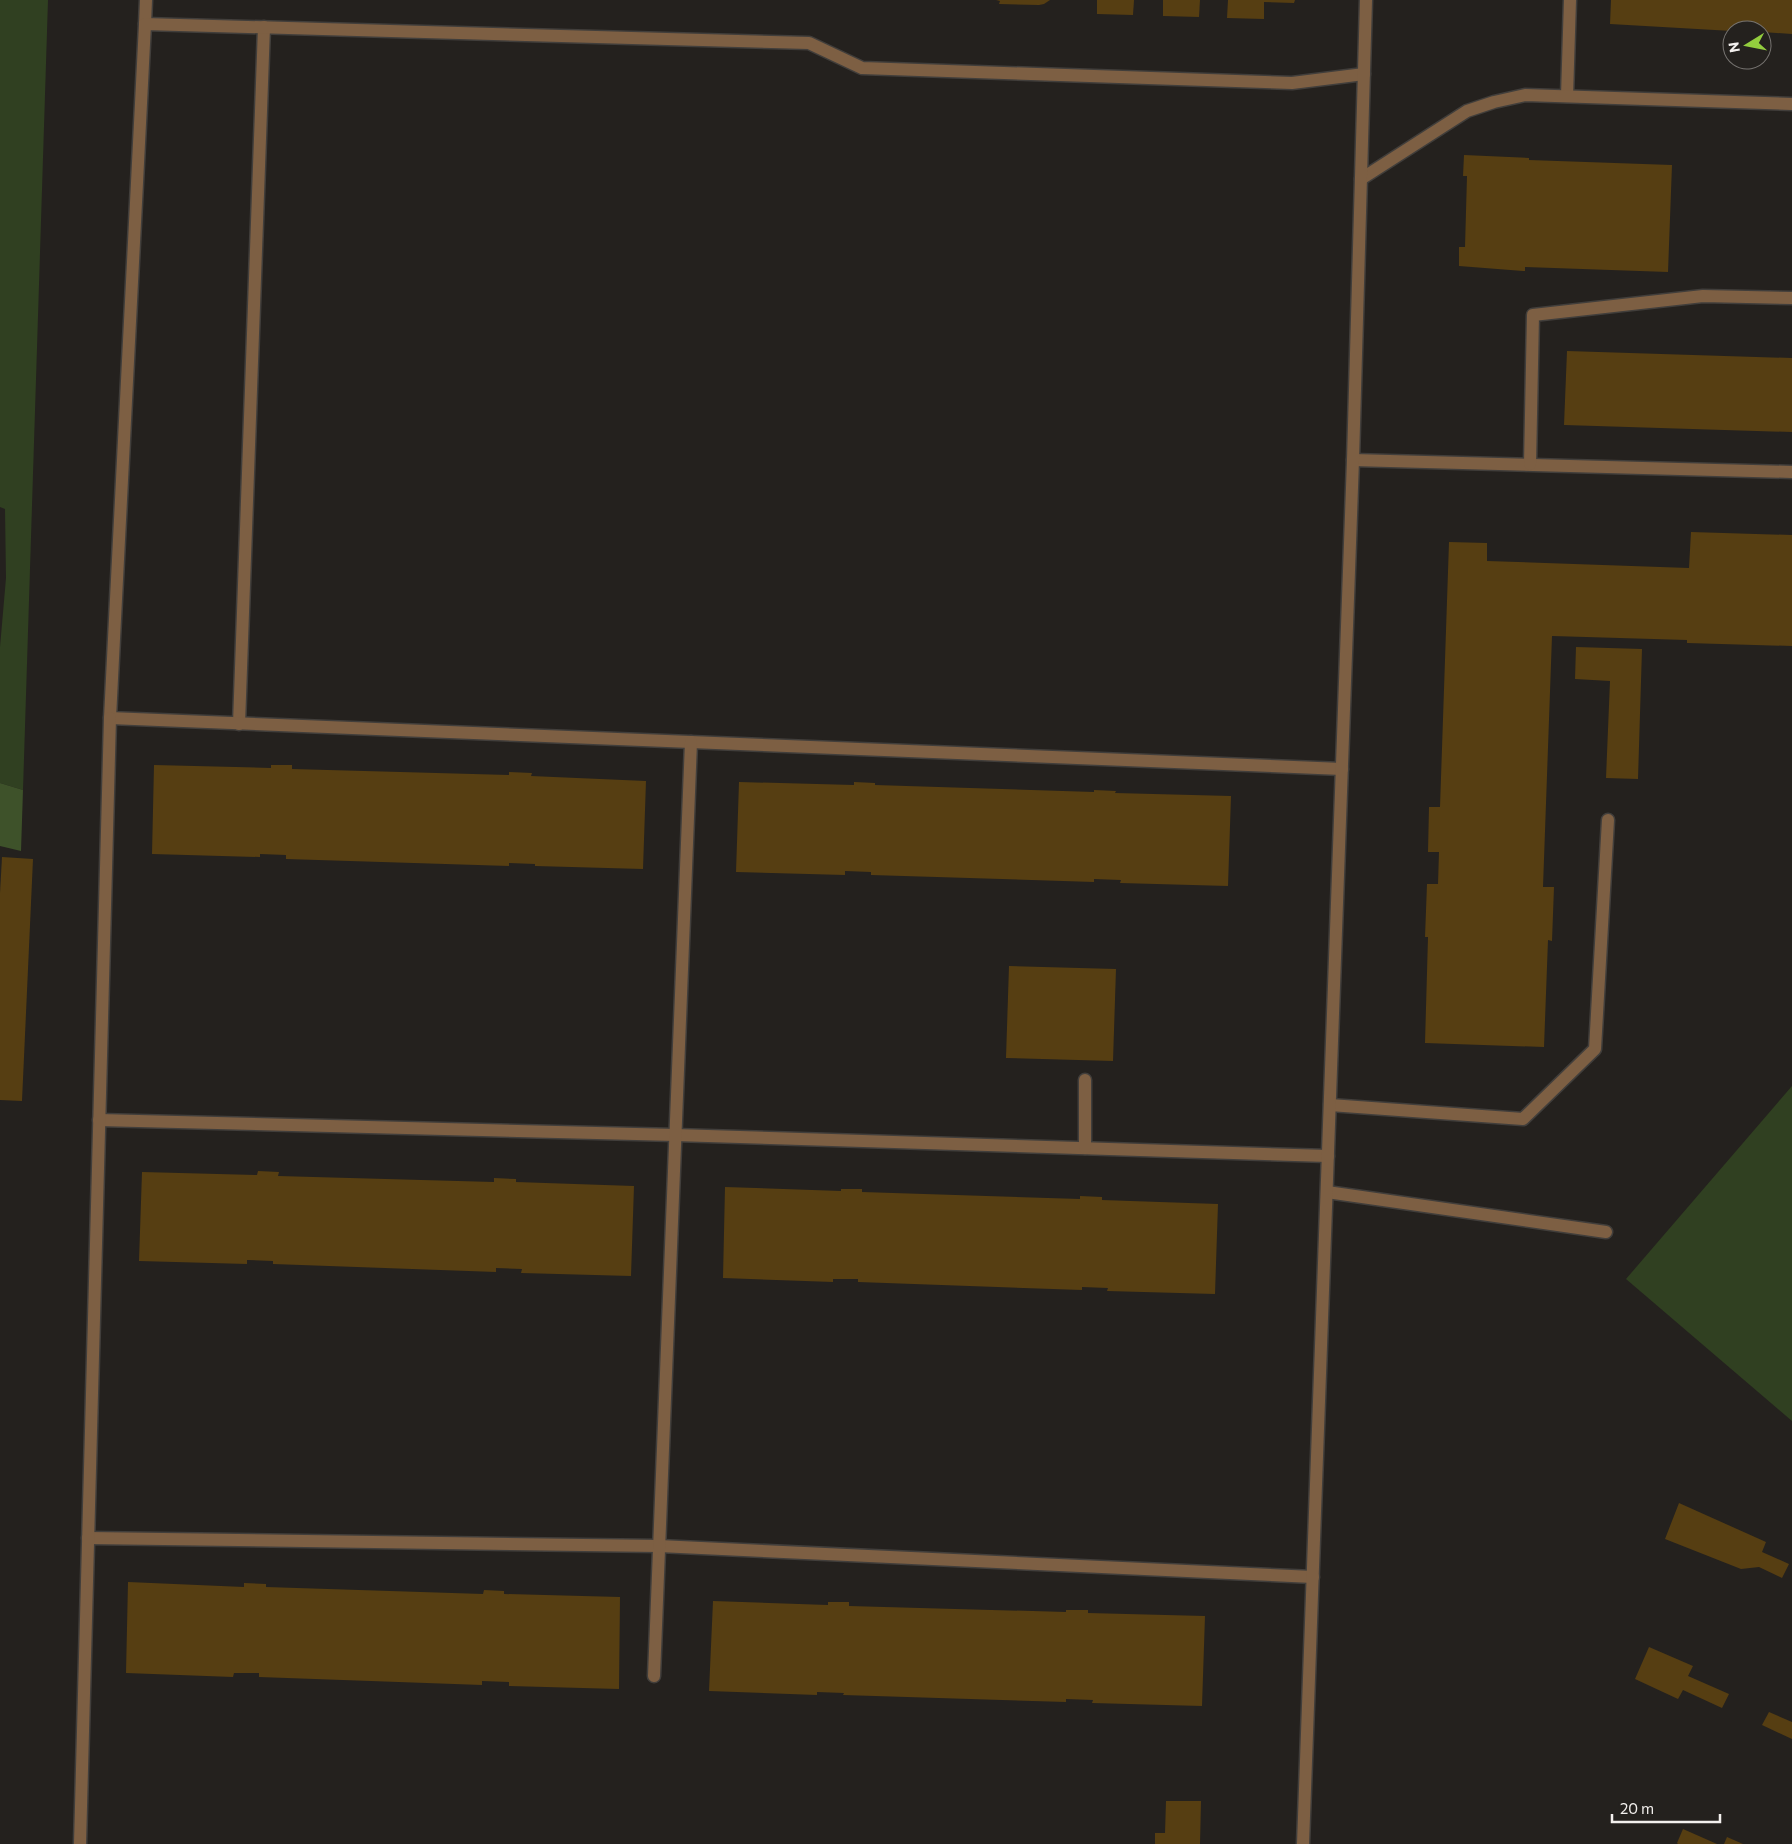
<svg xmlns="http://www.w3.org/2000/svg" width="1792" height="1844" font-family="Commissioner,sans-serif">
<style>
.green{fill:#304021}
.forest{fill:#3e522a}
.building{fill:#563e12}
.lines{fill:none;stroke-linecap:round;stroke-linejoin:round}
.service-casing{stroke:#413e3b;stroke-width:15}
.service{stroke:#7d5f43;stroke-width:12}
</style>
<rect width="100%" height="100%" fill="#24211e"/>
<!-- green -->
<g class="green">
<polygon points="0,0 48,0 23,790 0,783 0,647 6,578 5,509 0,507"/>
<polygon points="1792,1086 1792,1421 1626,1279"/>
</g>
<!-- forest -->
<polygon class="forest" points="0,783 23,790 21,851 0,846"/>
<!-- building -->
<g class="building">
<polygon points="996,0 1050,0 1044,4 1039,5 999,4 1000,1"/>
<polygon points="1097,0 1134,0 1133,15 1097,14"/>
<polygon points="1163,0 1200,0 1199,17 1163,16"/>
<polygon points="1228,0 1295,0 1294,3 1264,2 1264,19 1227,18"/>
<polygon points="1611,0 1792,0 1792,34 1762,32 1762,30 1732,31 1610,24"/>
<polygon points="1464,155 1529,158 1529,160 1672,165 1668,272 1525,267 1525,271 1523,271 1459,266 1459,247 1465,247 1467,176 1463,176"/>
<polygon points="1567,351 1792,358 1792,432 1564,425"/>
<polygon points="1691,532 1792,535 1792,646 1687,643 1687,640 1552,636 1543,887 1554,887 1552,941 1548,940 1544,1047 1425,1043 1428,937 1425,937 1427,884 1438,884 1439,852 1428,852 1429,807 1440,807 1449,542 1487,543 1487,561 1689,568"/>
<polygon points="1576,647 1642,649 1638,779 1606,778 1610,681 1575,679"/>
<polygon points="154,765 271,768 271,765 292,765 292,769 509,775 509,772 532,773 531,776 646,781 643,869 535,866 535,864 509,863 509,866 286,859 286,855 260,854 260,857 152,854"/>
<polygon points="739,782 854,785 854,782 875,783 875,785 1094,792 1094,790 1116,791 1115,793 1231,796 1228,886 1120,883 1121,880 1094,879 1094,882 871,875 871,872 845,871 845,875 736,872"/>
<polygon points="2,857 33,859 22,1101 0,1100 0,893"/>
<polygon points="1009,966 1116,969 1113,1061 1006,1058"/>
<polygon points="258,1171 279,1172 278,1176 494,1182 494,1178 516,1179 516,1182 634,1186 631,1276 521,1273 522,1269 496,1268 496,1272 273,1264 273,1261 247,1260 247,1264 139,1261 142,1172 257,1175"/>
<polygon points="725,1187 841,1191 841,1189 862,1189 862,1192 1080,1199 1080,1196 1102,1197 1102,1200 1218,1204 1215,1294 1107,1291 1108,1288 1082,1287 1082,1290 858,1282 858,1279 833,1279 833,1282 723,1278"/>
<polygon points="1679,1503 1766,1542 1762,1552 1789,1564 1782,1578 1759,1567 1741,1569 1665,1539"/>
<polygon points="128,1582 244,1587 244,1583 266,1584 266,1587 483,1594 484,1590 504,1591 504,1594 620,1597 619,1689 509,1686 509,1682 482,1681 482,1685 259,1677 259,1673 234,1673 233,1677 126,1673"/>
<polygon points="713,1601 828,1605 828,1602 849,1602 849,1606 1066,1612 1066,1610 1088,1610 1088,1613 1205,1616 1202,1706 1092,1703 1093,1700 1066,1699 1066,1702 843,1695 844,1693 817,1692 817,1695 709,1691"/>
<polygon points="1649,1647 1693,1666 1688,1676 1729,1694 1722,1708 1683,1690 1678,1699 1635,1679"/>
<polygon points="1769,1712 1792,1722 1792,1739 1762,1725"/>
<polygon points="1166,1801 1201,1801 1200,1844 1155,1844 1155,1833 1165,1833"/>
<polygon points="1683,1829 1717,1844 1678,1844 1677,1843"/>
<polygon points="1727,1837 1743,1844 1724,1844"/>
</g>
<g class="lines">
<defs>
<g id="service">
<polyline points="145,24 146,0"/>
<polyline points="1567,96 1570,0"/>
<polyline points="1361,179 1467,111 1494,102 1525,95 1792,104"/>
<polyline points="1353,460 1792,472"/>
<polyline points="1530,464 1533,315 1703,296 1792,298"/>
<polyline points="239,724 264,27"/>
<polyline points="1342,769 110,718 145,24 809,43 862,68 1292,83 1364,74"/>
<polyline points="1330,1105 1523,1119 1595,1049 1608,820"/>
<polyline points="99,1120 675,1135 1328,1156"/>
<polyline points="1085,1148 1085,1080"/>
<polyline points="1327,1192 1606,1232"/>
<polyline points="88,1538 659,1546 1313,1577"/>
<polyline points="654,1676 691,742"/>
<polyline points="80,1844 110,718"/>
<polyline points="1303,1844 1353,460 1366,0"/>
</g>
</defs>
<!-- service casing -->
<use href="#service" class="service-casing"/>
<!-- service -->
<use href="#service" class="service"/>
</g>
<!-- north arrow -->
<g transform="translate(1747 45) rotate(260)"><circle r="24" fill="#24211e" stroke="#777471"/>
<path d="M0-4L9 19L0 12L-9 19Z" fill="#93cd3e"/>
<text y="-8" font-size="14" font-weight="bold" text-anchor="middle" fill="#f3f0ee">N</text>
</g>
<!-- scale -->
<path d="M1612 1814v8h108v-8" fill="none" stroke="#f3f0ee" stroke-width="2.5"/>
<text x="1620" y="1814" font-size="15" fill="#f3f0ee" stroke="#24211e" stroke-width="4" paint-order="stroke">20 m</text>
</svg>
